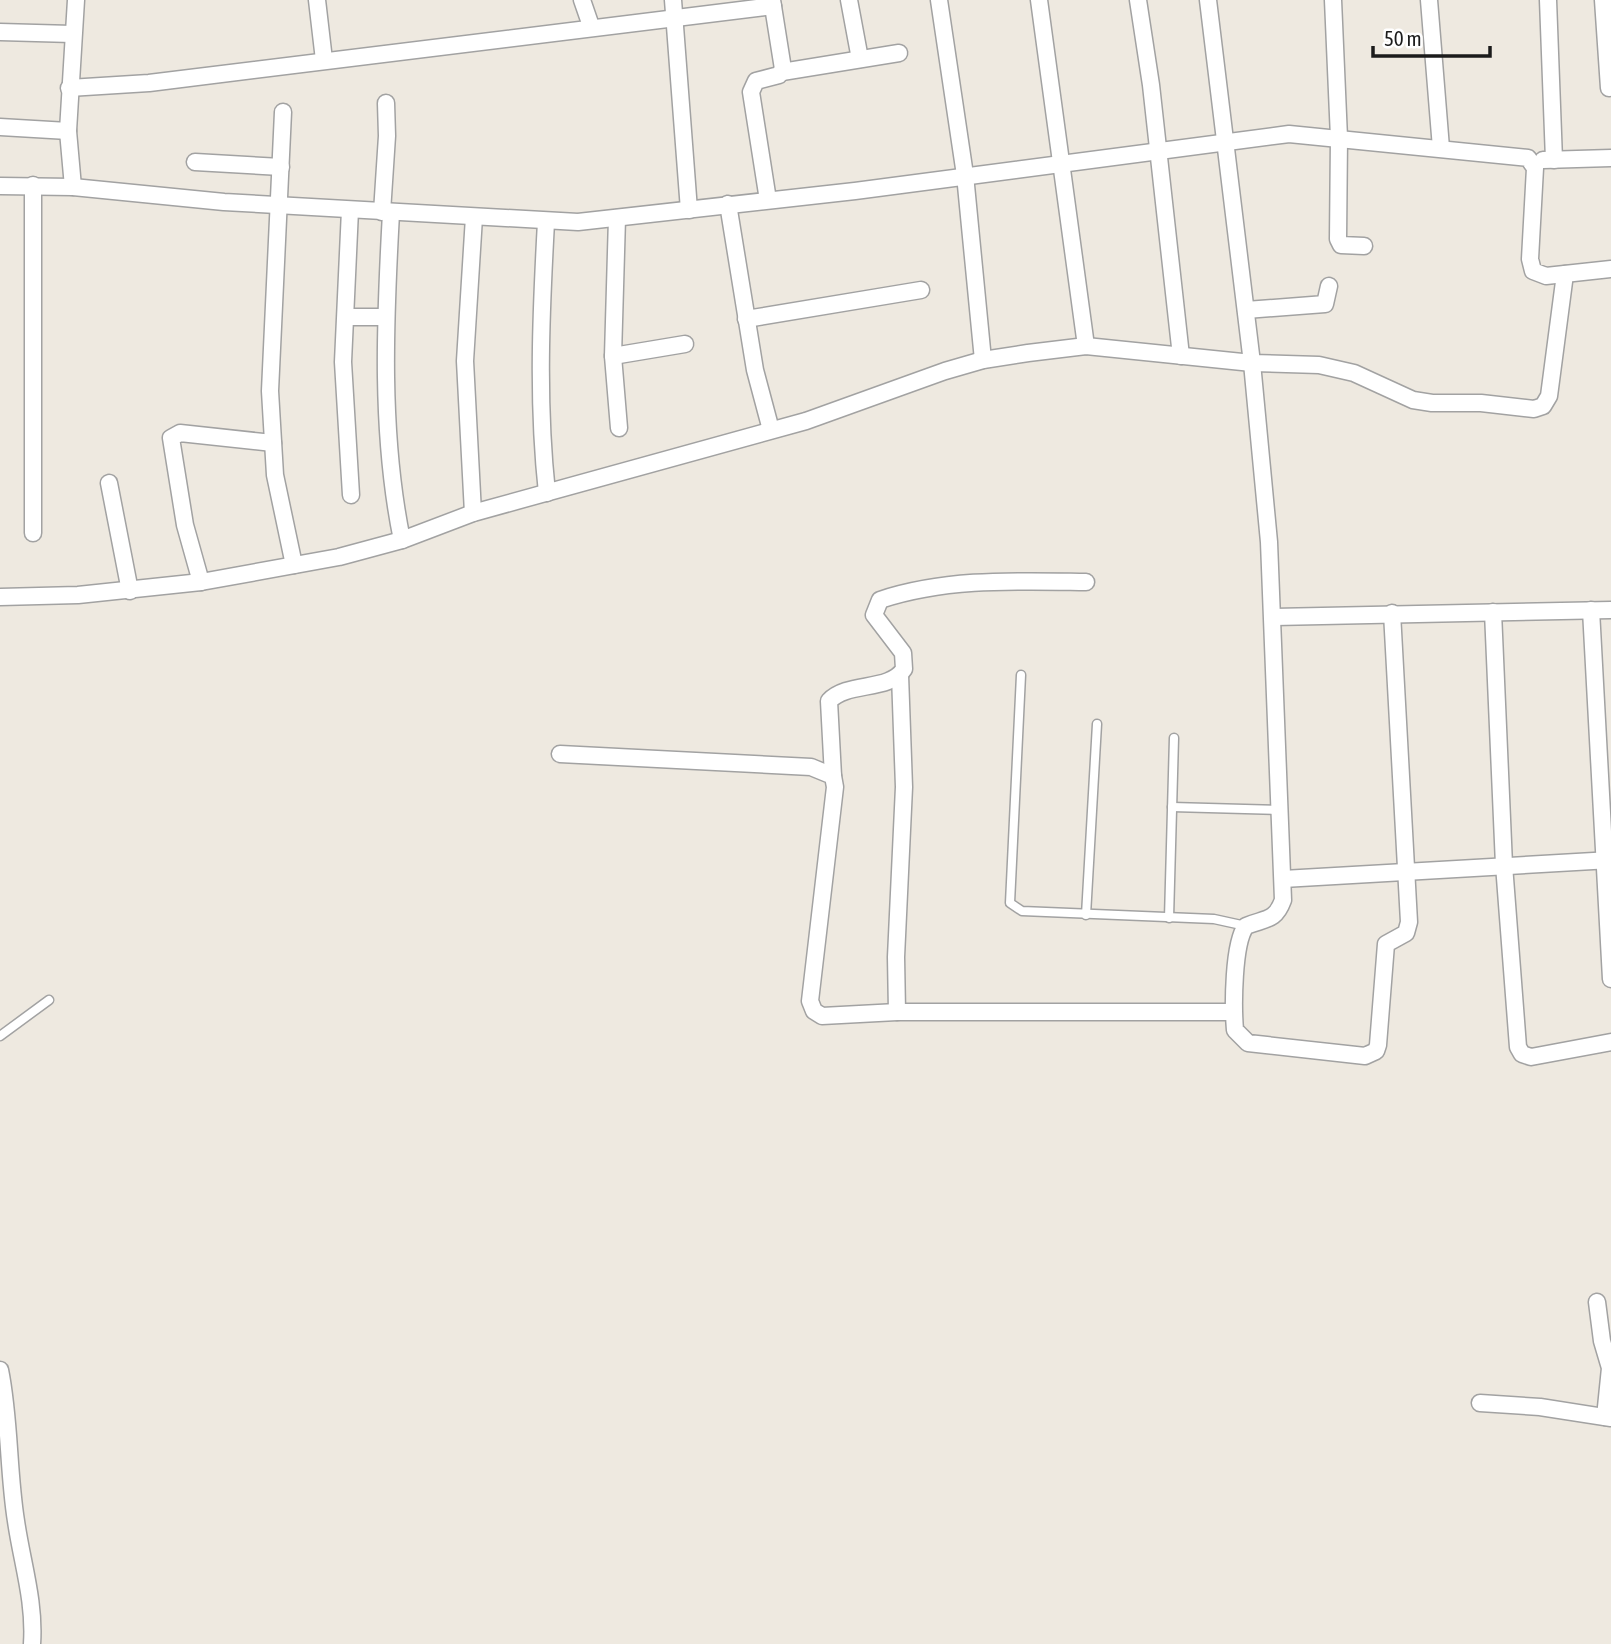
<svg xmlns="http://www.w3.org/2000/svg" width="1611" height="1644" font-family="'Asap Condensed',sans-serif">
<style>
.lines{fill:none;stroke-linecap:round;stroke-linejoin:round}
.service-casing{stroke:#a2a2a2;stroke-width:11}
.minor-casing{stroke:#a2a2a2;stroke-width:19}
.service{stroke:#fff;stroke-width:8}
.minor{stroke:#fff;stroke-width:16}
</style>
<rect width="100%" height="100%" fill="#eee9e0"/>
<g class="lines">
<defs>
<g id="service">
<polyline points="1021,675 1010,903 1022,911 1214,919 1246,926"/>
<polyline points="1172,807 1281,810"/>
<polyline points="1086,915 1097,724"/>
<polyline points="1169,918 1174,738"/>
<polyline points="0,1036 49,1000"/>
</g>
<g id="minor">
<polyline points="317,0 324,60"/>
<polyline points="582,0 591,26"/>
<polyline points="673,0 689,210"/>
<polyline points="849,0 860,59"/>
<polyline points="939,0 965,175 983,360"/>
<polyline points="1039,0 1086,346"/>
<polyline points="1138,0 1151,85 1181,356"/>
<path d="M1208,0l44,363 17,179 14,358c-8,22 -18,18 -37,26 -13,17 -13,81 -11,104l13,13 117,13 11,-5 2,-6 8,-101 20,-11 3,-11 -17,-309"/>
<polyline points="1333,0 1339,138 1338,239 1341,245 1364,246"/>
<polyline points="1429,0 1441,148"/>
<polyline points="1548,0 1554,160"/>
<polyline points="1603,0 1609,88"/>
<polyline points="0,32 72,34"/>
<polyline points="782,72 899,53"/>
<polyline points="69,88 149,83 773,6"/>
<polyline points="283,112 270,391 275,475 294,565"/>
<polyline points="0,127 68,131"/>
<polyline points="1543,160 1611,158"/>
<polyline points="195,162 281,167"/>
<polyline points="0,186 73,187 224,202 578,222 855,191 1289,134 1528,158 1535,168 1530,259 1533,271 1546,276 1611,269"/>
<polyline points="73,187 68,131 76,0"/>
<polyline points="768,200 751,92 756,81 779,75 783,69 772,0"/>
<polyline points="728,204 755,370 771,430"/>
<polyline points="350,210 343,362 351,495"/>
<polyline points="382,212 387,136 386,103"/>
<path d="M391,213c-6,108 -11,220 11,327"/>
<polyline points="617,218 613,356 619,428"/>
<path d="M546,222c-5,91 -9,180 1,271"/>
<polyline points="1246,310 1325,304 1329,286"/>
<polyline points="346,317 386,317"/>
<polyline points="746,319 921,290"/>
<polyline points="613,356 685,344"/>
<polyline points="109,483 130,591"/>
<polyline points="473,513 465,361 474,217"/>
<polyline points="33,533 33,185"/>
<polyline points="201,582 185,525 171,438 180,433 273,443"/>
<polyline points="0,597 78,595 201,582 339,557 402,540 473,513 806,421 945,371 983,360 1028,353 1086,346 1252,363 1319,365 1354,373 1413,400 1432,403 1481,403 1534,409 1543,406 1549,396 1565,274"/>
<polyline points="1591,610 1611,979"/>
<polyline points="1493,612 1504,865 1518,1047 1522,1054 1531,1057 1611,1042"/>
<polyline points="1274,617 1611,610"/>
<polyline points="560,754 811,767 833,776 835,787 810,1001 814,1011 822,1016 897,1012 1233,1012"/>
<path d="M833,776l-4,-75c19,-20 60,-9 75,-32l-1,-16 -29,-38 6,-15c66,-22 136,-19 206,-18"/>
<polyline points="1283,879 1611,860"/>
<polyline points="897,1012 896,957 904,787 900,675"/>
<polyline points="1597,1302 1602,1341 1610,1368 1605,1417"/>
<path d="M0,1370c10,49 8,101 16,151 6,42 19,80 16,123"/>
<polyline points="1480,1403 1540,1407 1611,1418"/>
</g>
</defs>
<!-- service casing -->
<use href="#service" class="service-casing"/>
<!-- minor casing -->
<use href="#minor" class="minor-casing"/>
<!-- service -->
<use href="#service" class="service"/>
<!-- minor -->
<use href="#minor" class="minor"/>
</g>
<!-- scale -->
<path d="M1373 46v10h117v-10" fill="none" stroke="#1b1b1b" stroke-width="3.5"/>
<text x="1384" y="46" font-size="21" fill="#1b1b1b" stroke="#ffffff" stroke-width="5" paint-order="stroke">50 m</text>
</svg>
